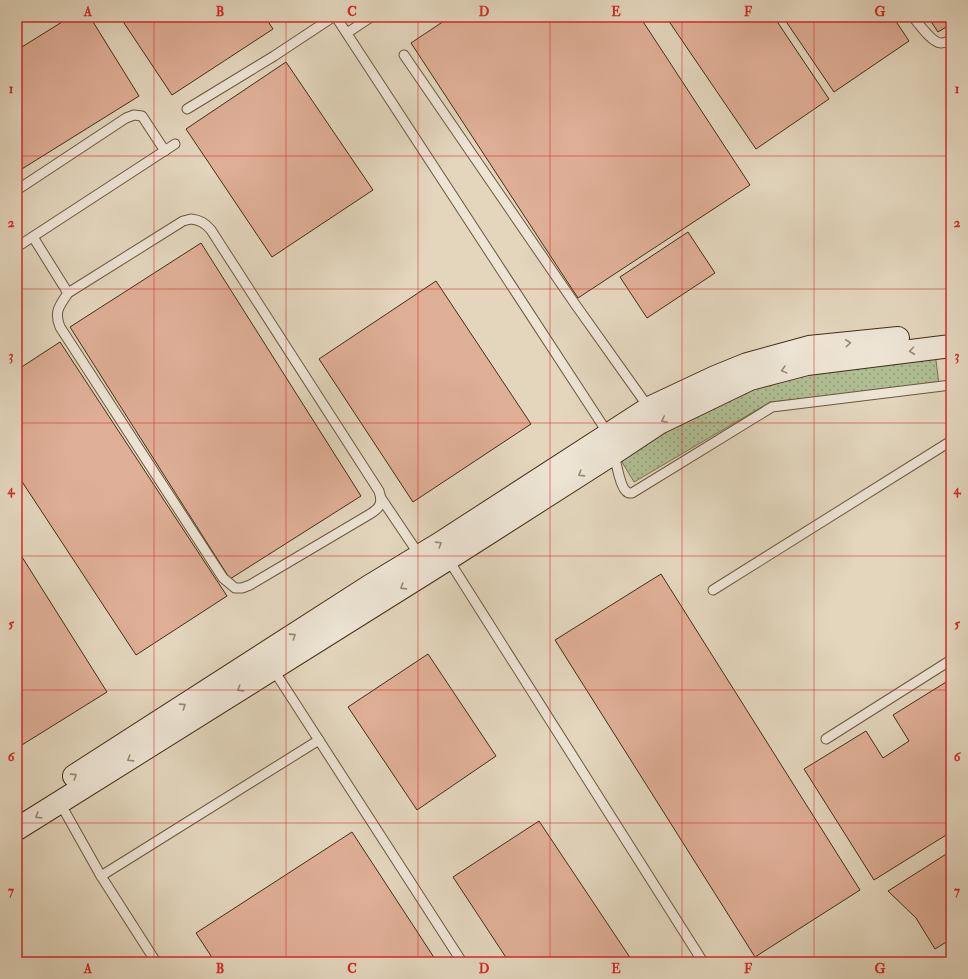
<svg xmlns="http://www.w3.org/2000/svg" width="968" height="979" font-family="'IM FELL Double Pica',serif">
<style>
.grass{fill:url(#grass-dots);stroke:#7a7654}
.building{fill:#dfae97;stroke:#442e14}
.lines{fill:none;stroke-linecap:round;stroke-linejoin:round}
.lane-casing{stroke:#6c583e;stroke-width:11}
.secondary-casing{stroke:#442e14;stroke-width:24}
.lane{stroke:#ede4d4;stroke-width:9}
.secondary{stroke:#ede4d4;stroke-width:22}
.oneway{stroke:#988974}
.grid{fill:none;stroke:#d62828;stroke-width:1;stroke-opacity:0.55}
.neatline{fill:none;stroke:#d62828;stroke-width:1.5}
.grid-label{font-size:13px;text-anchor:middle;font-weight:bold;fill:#d62828}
</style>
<defs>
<pattern id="grass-dots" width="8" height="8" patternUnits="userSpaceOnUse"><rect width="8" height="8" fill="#b0be94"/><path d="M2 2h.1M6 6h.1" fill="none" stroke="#919b78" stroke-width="1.8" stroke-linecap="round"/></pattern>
</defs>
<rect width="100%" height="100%" fill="#e3d6bd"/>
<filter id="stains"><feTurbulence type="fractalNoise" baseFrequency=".005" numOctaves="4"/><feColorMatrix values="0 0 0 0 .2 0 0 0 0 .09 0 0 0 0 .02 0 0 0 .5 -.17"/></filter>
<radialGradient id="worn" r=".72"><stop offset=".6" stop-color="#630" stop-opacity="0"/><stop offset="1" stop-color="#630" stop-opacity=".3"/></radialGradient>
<!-- grass -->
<polygon class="grass" points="935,352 939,385 770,402 634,482 622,462 641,439 744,384"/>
<!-- building -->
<g class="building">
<polygon points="70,17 90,17 139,96 17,172 17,50"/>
<polygon points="120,17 265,17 273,29 172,95"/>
<polygon points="450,17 640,17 750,185 578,298 411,43"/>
<polygon points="666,17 774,17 829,99 756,149"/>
<polygon points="783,17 893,17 909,41 834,92"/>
<polygon points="928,17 951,17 951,24 938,32"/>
<polygon points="286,62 373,190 272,257 186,129"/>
<polygon points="688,232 715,273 647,318 620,277"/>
<polygon points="201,243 361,496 230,579 70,327"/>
<polygon points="436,281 531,424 413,502 319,359"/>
<polygon points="60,342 227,596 136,655 17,474 17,370"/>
<polygon points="17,549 107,692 17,748"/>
<polygon points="661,574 860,890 755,957 555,640"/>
<polygon points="428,654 496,756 417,810 348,707"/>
<polygon points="951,679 951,832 874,880 804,769 866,731 883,758 909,741 893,715"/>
<polygon points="539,821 633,962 509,962 453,877"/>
<polygon points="352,832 437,962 215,962 196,933"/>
<polygon points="951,851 951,939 935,949 916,918 888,891"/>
</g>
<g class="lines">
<defs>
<g id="lane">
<polyline points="336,17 609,435"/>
<path d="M913,17c6,7 19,26 28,26 4,0 7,-2 10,-3"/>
<polyline points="347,33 371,17"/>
<polyline points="404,55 575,304 649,408"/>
<polyline points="187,109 274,56 333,17"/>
<polyline points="17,190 126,118 134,115 142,116 165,151"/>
<path d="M191,219c9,1 14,4 20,11l168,261c4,12 1,17 -9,23l-120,71 -8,3h-7l-12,-10 -163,-251c-6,-15 -1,-21 8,-34l115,-72z"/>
<polyline points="33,237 68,293"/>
<polyline points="17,247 175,144"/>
<path d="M614,453c2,9 6,33 12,38 3,3 3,2 6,2l140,-86 179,-22"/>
<polyline points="381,498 420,556"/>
<polyline points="448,559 703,962"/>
<polyline points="713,590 951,441"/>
<polyline points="273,669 462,962"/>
<polyline points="826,739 951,660"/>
<polyline points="60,803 101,876 156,962"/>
<polyline points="101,876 319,740"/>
</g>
<g id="secondary">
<polyline points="74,776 368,587 439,544 649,408 715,377 747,364 809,347 898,338"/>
<polyline points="17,829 448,559 614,453 659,423 750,379 807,364 951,346"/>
</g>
</defs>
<!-- lane casing -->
<use href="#lane" class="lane-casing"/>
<!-- secondary casing -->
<use href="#secondary" class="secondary-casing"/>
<!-- lane -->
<use href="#lane" class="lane"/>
<!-- secondary -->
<use href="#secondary" class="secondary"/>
</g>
<!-- one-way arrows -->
<defs><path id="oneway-chevron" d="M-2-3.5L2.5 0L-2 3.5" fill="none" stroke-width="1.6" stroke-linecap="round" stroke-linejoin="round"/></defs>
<g class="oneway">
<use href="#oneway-chevron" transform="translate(848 343) rotate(-6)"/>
<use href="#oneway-chevron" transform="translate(912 351) rotate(173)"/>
<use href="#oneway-chevron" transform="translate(784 370) rotate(165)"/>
<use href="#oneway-chevron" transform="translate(664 420) rotate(154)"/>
<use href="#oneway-chevron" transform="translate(581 474) rotate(148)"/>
<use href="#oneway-chevron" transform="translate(439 544) rotate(-32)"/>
<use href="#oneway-chevron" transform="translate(403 587) rotate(148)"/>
<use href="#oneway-chevron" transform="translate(293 636) rotate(-33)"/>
<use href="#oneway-chevron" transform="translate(240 689) rotate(148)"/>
<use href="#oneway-chevron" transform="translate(183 706) rotate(-33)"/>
<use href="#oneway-chevron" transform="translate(130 759) rotate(148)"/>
<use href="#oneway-chevron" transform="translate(74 776) rotate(-33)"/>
<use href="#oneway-chevron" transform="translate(38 816) rotate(148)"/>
</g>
<!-- grid -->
<path class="grid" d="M154,17v945M286,17v945M418,17v945M550,17v945M682,17v945M814,17v945M17,156h934M17,289h934M17,423h934M17,556h934M17,690h934M17,823h934"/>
<!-- margin -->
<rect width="968" height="979" fill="none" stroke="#e3d6bd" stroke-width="44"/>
<rect x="22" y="22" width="924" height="935" class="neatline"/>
<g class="grid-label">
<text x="88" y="16">A</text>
<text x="220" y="16">B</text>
<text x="352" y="16">C</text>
<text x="484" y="16">D</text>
<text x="616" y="16">E</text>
<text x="748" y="16">F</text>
<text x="880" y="16">G</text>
<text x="11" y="93">1</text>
<text x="957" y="93">1</text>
<text x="11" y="227">2</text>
<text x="957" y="227">2</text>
<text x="11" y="360">3</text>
<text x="957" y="360">3</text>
<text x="11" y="494">4</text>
<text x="957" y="494">4</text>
<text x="11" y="628">5</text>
<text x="957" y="628">5</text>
<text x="11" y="761">6</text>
<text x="957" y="761">6</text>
<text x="11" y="895">7</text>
<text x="957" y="895">7</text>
<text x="88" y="973">A</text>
<text x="220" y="973">B</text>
<text x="352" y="973">C</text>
<text x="484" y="973">D</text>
<text x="616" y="973">E</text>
<text x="748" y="973">F</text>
<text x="880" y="973">G</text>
</g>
<rect width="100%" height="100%" filter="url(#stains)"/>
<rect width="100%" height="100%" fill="url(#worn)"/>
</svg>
